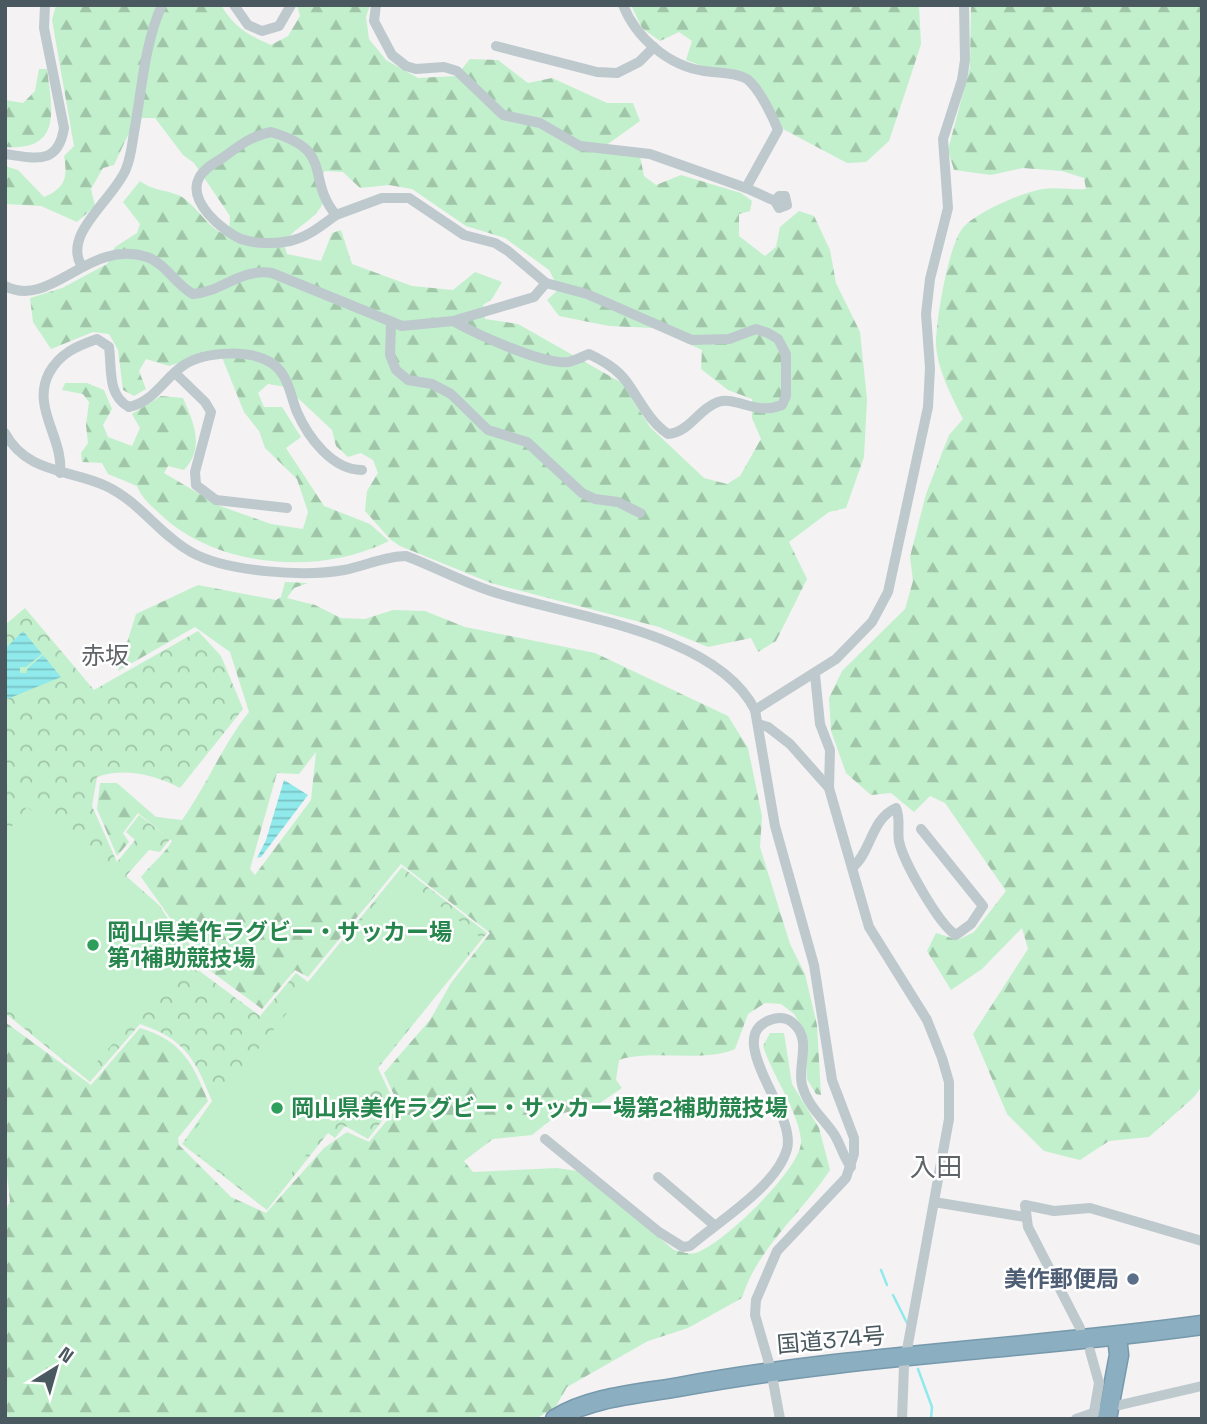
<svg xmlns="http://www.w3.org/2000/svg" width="1207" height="1424" font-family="'Space Grotesk','Noto Sans JP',sans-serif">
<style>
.forest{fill:url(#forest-firs);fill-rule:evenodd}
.park{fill:url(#park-crowns)}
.garden{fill:#c2f0cc}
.water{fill:url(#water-rules)}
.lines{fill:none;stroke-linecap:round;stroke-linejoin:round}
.stream{stroke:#90eaec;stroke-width:2.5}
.highway-casing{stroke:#7699ac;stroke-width:21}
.minor{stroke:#bec9ce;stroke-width:10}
.highway{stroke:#8baec0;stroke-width:18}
.leisure-dot{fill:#2e9e5b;stroke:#fff;stroke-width:2.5}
.service-dot{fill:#5c6f8a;stroke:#fff;stroke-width:2.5}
.labels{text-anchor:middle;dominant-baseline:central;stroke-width:5;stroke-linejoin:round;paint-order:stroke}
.leisure-label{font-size:23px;font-weight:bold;fill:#27864d;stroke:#fff;text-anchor:start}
.service-label{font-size:23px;font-weight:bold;fill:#4e5e75;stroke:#fff;text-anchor:end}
.street-label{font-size:23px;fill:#4a5960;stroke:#fff}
.neighbourhood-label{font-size:24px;fill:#5e6467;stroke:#fff}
.quarter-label{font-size:26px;fill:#5e6467;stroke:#fff}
</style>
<defs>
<pattern id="forest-firs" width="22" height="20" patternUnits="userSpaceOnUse" patternTransform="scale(1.75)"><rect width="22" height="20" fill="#c2f0cc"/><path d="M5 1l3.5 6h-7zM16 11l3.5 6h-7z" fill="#a0c5a9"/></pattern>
<pattern id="park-crowns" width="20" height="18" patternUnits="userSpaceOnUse" patternTransform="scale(1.75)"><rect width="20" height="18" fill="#c2f0cc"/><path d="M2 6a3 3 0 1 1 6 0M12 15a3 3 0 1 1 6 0" fill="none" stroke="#a0c5a9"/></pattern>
<pattern id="water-rules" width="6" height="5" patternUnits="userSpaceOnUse" patternTransform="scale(1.75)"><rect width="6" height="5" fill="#90eaec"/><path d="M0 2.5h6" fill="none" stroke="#78c1c3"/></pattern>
</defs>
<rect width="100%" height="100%" fill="#f4f2f3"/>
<!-- forest -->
<g class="forest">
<path d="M56,5h165c12,21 28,31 50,40l17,-9 12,-20 -3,-11h73l-4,12 3,22 17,21 32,18 38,-2 14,-17 28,1 30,23 24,-5 55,25h26l7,18 -39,28 39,7 4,20 12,9 25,-10 60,18 11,8 -2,10 -11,3v22l26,20 11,-9 4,-20 19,-16 15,5 16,34 6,33 24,49 7,67 -3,58 -18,51 -17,4 -40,30 18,37 -31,62 -18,11 -7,-14 -43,9 -49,-20 -168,-44 -91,-37 -9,-6 -26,-29 2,-20 11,-18 -5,-13 -12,-7 -13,4 -12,-11 -4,-16 -46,-43 -18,-3 -10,9 6,14h18l19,30 -15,11 38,58 46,18 19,17c-70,35 -171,27 -228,-26 -10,-10 -19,-16 -24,-29l-29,-12 -6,-11 -20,-1 -1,-9 7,-10 -2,-18 3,-23 -6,-8 -21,-4 3,-7h22l17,7 8,19 -9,16 5,12 24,9 8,-18 -8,-14 29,-18 22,2c11,25 22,50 1,72l-16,-4 -4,7 56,33 51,18 32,5 5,-17 -11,-33 -32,-31 -6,-17 -15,-19 -23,-57 -11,-2 -41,13 -23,-7 -7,12 7,18 -12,7 -11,-6 -5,-40 -9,-16 -16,-2 -42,17 -18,-27 -3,-24 32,-10 45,-24 8,-17 22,-14 3,-9 -17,-22 17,-21c15,11 27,8 42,16 17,11 27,34 47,39l1,-20 -36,-53 -11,-8 -28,-37h-19l-22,47 -11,3 -12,21 4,17 -18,16 -36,-16 -36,-2v-38l13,4 26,27c21,-9 24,-19 20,-41l10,-10 -22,-126zM325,171l18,1 17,16 29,-3 23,4 54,37 39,12 44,32 10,19 -12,11 12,16 50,10 45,2 48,22 -1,19 27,21 24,9v19l9,21 -21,37 -13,8 -23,-6 -54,-51 -28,-44 -104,-59 -33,-5 -2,-14 9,-6 10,-17 -27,-10 -22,18 -41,-4 -60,-22 -11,-34 -9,3 -11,28 -34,-7 -3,-10c10,-18 30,-22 39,-41l-6,-22z"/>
<polygon points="631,5 919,5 921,44 908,84 889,141 866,162 847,163 783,129 761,88 686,60 692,41 679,32 660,41 642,28"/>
<path d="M971,5h231v1081l-8,11 -45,40 -40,4 -29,19 -36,-9 -37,-37 -34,-80 55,-85 -6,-21 -40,41 -31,21 -24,-39 9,-18 22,7 16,-8 32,-41 -61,-88 -15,-7 -16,16 -23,-19 -20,2 -25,-22 -15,-42 -2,-33 13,-27 63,-62 8,-28 -3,-24 16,-63 23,-59 14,-16c-11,-22 -26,-50 -27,-75 0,-24 12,-96 26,-115 12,-16 61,-37 81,-40 14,-2 29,1 43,0l-2,-11 -22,-7 -39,-3 -32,7 -37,-5 -6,-20 22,-83z"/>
<path d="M39,69h8c5,41 16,82 -42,78v-47l18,3 12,-12z"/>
<path d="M285,582l23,1 -14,5 -7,10 28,7 26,13 24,1 28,-9 32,1 40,16 130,26 133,63 20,32 14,68 -2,31 30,97 15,30 12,51 4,70 -5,-1 -9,-15 -2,-47 -11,-18 -13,-10 -16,-1 -17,11 -13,35c-32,14 -83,0 -116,11l-3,20 6,8 -22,15 -43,12 -25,20 -39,4 -29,22 9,11 84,-4 21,3 96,79c6,1 15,5 21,3 25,-6 109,-86 106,-113 -3,-30 -28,-63 -38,-94l7,-13h14l8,51 27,44 11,42c-28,43 -73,78 -88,128l-54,30 -40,13 -81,46 -11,19 -20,13h-531v-206l5,-12 -5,-44v-135l86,63 49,-57c41,12 53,35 68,73l-30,37 1,7 52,52 35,16 58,-65 23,-16 22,10 30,-36 -15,-33 46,-53 21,-37 39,-50 -89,-69 -93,113 -13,-7 -33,39 -65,-48 6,-9 -23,-20 -39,-55c11,-14 23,-22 31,-36l-34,-28 -15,20 6,9 -12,14 -20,-47 3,-26h17l39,34 26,3c25,-35 40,-74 67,-108l-19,-60 -35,-25 -77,44 18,-57 62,-29 78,15 5,-3zM316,752l-5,48 -56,75 -5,-6 27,-96 22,1z"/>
</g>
<!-- park -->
<path class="park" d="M25,608l69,82 104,-59 23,25 22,53 -63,79c-24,-13 -56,-21 -83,-11l-5,29 25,56 18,-22 -9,-8 13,-17 31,24 -10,13 -11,-2 -23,26 33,29 19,29 22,19 -10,11 70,52 36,-43 12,9 94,-115 85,66 -109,135 17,36 -27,35 -23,-13 -10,12 -7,-5 -61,77 -85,-66 30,-43c-17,-42 -27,-62 -72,-77l-50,58 -85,-69v-388z"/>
<!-- garden -->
<g class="garden">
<polygon points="27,807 154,910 172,937 191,954 88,1072 5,1004 5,835"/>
<polygon points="399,874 480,937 375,1070 294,1005"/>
<polygon points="290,1009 371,1074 265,1206 184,1143"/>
</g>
<!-- water -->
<g class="water">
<polygon points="23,631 42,654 26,667 20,667 20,673 26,673 28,668 43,655 61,677 5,700 5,649"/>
<polygon points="284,780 308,795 261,857 257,858 266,840"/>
</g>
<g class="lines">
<!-- stream -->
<g class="stream">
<polyline points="881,1270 887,1285"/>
<polyline points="893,1295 907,1323"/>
<polyline points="918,1369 932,1407 931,1419"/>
</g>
<defs>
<g id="highway">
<path d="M555,1419c35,-22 84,-25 124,-32 172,-32 349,-38 523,-62"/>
<polyline points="1107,1419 1119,1355 1117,1336"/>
</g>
</defs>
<!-- highway casing -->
<use href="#highway" class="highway-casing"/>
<!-- minor -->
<g class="minor">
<polyline points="234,5 248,25 262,31 279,26 291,5"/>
<polyline points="376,5 374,21 392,55 406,66 416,69 444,67 457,71 503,115 540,123 580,146 650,154 746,188 775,201 779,208 787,205 785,196 779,196 775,201"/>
<path d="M623,5c13,33 46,61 81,66 13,2 31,1 43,8 12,9 26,38 31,51l-32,58"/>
<polyline points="496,46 597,72 617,73 639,62 654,47"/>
<path d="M271,132c65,19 34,46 65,83 -15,11 -28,22 -46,26 -15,3 -35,3 -49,-2 -19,-8 -54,-38 -42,-61 5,-10 16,-15 25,-21 16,-12 27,-21 47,-25z"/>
<path d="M5,154c30,4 53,12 59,-26l-20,-100 1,-23"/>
<path d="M336,215l46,-17h27l55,37 31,8 13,8 38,32 41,11 105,46 37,-1 27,-10 12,4 10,6 8,15v42l-4,9c-28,11 -44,-9 -64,-3 -20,7 -28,30 -50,32 -20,-14 -28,-34 -42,-53 -10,-13 -23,-20 -37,-27 -6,2 -14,7 -21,8 -25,3 -92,-28 -115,-41"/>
<path d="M81,265c-18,-32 33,-66 45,-96 6,-15 6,-27 9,-42 7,-40 10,-85 27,-122"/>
<path d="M5,286c46,24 83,-48 142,-29 18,6 29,28 46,37 29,-2 47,-26 79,-21l130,53 51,-5 81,-24 12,-14"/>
<polyline points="391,324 390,355 396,370 408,380 432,384 451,394 488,430 527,442 582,493 595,499 618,502 640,513"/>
<polyline points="175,373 205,402 211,412 195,472 196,485 216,500 287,508"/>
<path d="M5,433c22,41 65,36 101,53 34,16 53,48 85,66 35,20 113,25 153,18 21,-4 41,-14 62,-14 32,12 62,29 94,38 76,23 217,40 255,116l20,116 39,139 18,115 22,58v16l-8,24 -69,73 -21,49 -1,15 16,55 9,49"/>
<path d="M60,473c4,-35 -29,-65 -11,-100 11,-20 28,-27 48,-34l12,8c3,22 -2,48 20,60 25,-5 35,-29 55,-42 21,-14 69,-16 89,-1 16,12 17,31 24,48 11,25 35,58 65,58"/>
<polyline points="815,675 820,724 830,750 829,788"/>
<polyline points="755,710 836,659 872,622 888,592 928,407 930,368 926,314 930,279 948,208 943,139 962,80 965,60 964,5"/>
<polyline points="758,724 768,727 790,744 829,788 869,927 927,1020 942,1058 949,1082 949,1119 904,1366 902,1419"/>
<path d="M853,867c18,-15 18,-48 43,-59 5,11 1,22 3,33 4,20 40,84 57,94l15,-11 12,-18 -62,-77"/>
<path d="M545,1139l114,93 24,15 7,-1c29,-25 87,-60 97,-97 10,-37 -65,-111 -17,-129 8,-3 17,-3 24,4 18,16 3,42 8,61 5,20 21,33 32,49 7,11 9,23 17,33"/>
<polyline points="658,1177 714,1225"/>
<polyline points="934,1202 1025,1217"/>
<polyline points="1080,1328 1028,1227 1025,1205 1054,1211 1090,1208 1202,1241"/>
<polyline points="1090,1351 1099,1383 1094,1412"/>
<polyline points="1120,1405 1202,1386"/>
<polyline points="1076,1419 1099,1411"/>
</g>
<!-- highway -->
<use href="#highway" class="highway"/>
</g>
<!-- markers -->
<g class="leisure-dot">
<circle cx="93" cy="945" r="7"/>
<circle cx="277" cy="1108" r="7"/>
</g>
<circle class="service-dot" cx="1133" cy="1279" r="7"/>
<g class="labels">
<!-- leisure labels -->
<g class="leisure-label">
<text x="107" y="932">岡山県美作ラグビー・サッカー場<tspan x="107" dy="26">第1補助競技場</tspan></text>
<text x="291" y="1108">岡山県美作ラグビー・サッカー場第2補助競技場</text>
</g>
<!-- service labels -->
<g class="service-label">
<text x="1119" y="1279">美作郵便局</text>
</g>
<!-- street labels -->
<g class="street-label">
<text transform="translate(831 1340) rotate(-5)">国道374号</text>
</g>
<!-- neighbourhood labels -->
<g class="neighbourhood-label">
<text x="105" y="655">赤坂</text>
</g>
<!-- quarter labels -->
<g class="quarter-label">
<text x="936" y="1167">入田</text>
</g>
</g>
<!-- border -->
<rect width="1207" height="1424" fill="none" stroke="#4a5960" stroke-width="14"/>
<!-- north arrow -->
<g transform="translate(56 1368) rotate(37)" stroke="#ffffff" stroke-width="5" paint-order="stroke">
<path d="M0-5L12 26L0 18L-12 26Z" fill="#4a5960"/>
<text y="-10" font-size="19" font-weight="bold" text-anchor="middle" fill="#4a5960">N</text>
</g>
</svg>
